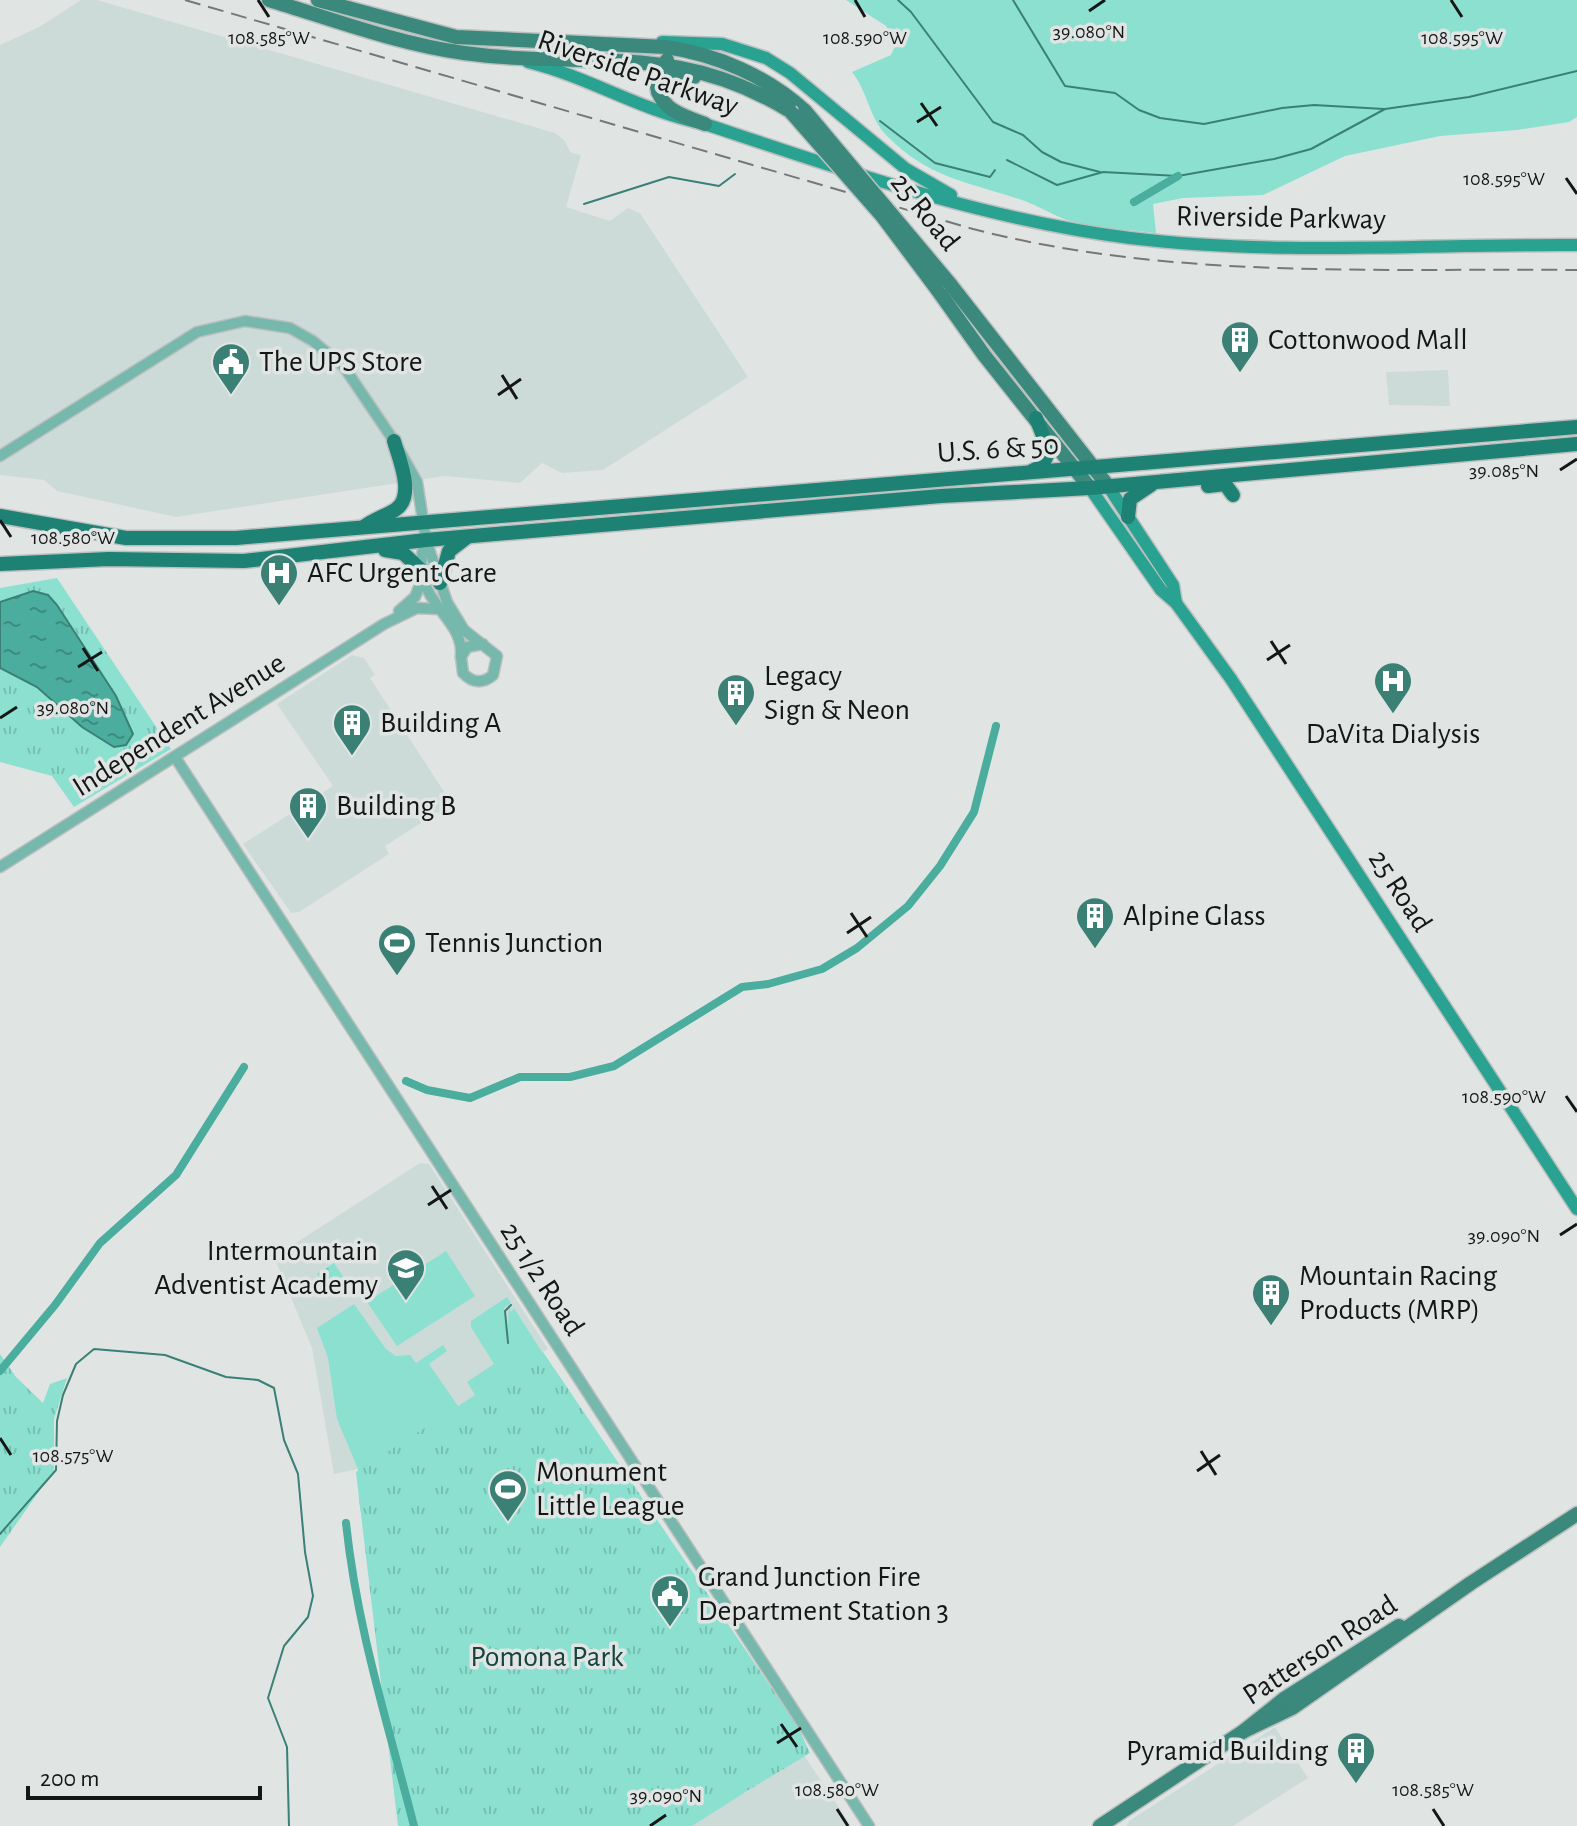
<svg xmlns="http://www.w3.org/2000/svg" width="1577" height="1826" font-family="'Alegreya Sans',sans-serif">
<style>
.built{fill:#cddbd8}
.green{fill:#8be0d0}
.park{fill:url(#park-tufts)}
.water{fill:url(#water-ripples);stroke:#3a8075;stroke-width:2}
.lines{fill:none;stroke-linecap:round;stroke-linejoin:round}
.stream{stroke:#3a8075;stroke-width:2}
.canal{stroke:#4aad9d;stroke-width:8}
.tertiary-casing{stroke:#bbc0bf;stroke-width:13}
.secondary-casing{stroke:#bbc0bf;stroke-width:15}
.primary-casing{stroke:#bbc0bf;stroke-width:17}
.trunk-casing{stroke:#bbc0bf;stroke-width:17}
.tertiary{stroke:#76b9ac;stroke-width:10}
.secondary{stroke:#29a291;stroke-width:12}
.primary{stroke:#3a897c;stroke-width:14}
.trunk{stroke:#1d8174;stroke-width:14}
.rail{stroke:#747877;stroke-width:2;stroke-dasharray:16 8;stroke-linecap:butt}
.primary-bridge-casing{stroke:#bbc0bf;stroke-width:17;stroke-linecap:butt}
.primary-bridge{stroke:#3a897c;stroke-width:14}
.ticks{fill:none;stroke:#151717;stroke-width:3}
.labels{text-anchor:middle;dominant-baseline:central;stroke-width:7;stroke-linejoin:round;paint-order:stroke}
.street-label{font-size:30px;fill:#151717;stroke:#e0e5e4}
.poi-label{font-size:30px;fill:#151717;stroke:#e0e5e4;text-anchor:start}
.park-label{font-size:30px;fill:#16433c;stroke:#e0e5e4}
.ticks-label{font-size:20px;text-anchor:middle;fill:#151717;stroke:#e0e5e4;stroke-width:7;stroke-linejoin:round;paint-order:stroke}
</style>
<defs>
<pattern id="park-tufts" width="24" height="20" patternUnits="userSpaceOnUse" patternTransform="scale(2)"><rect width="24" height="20" fill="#8be0d0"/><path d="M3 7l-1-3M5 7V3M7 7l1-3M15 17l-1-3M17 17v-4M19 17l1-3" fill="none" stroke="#77bfb2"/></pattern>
<pattern id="water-ripples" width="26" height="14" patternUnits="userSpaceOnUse" patternTransform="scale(2)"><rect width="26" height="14" fill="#4aad9d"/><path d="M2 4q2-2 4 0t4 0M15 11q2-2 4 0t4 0" fill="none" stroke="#3c8c7f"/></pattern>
</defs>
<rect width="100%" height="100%" fill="#e0e5e4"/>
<!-- built -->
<g class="built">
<polygon points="81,0 97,0 555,133 564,140 571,153 581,155 566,207 610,221 628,208 640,213 748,377 603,470 562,473 542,463 520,483 444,476 176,517 57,491 44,480 0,475 0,45 39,27"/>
<polygon points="1448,370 1450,406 1389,405 1386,372"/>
<polygon points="352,655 364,658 375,675 370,678 454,807 441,816 438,812 385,846 389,854 299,912 291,913 243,844 333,786 277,704"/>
<polygon points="420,1163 429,1164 548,1349 358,1469 334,1474 312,1348 274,1257"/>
<polygon points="1275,1727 1308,1778 1233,1826 1127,1826 1129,1821"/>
<polygon points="790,1734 851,1826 646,1826"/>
</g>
<!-- green -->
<g class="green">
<path d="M846,0h731v117l-8,5 -52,8 -77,6 -95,20 -82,39 -80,3 -30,6 3,29c-29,-4 -64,-4 -92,-14 -13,-5 -26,-13 -39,-18 -53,-18 -96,-22 -138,-65 -18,-18 -19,-44 -35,-64l39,-17 5,-11 -10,-18z"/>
<polygon points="446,1251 475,1296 397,1346 367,1302"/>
<polygon points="507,1297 511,1303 504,1308 507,1343 509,1307 511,1312 514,1308 542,1352 744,1793 692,1826 623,1826 399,1709 359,1502 358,1469 337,1419 328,1358 317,1328 354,1304 386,1349 396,1356 410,1355 416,1363 443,1345 447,1351 429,1364 458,1406 475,1395 467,1382 494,1364 471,1327 471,1321"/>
</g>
<!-- park -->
<g class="park">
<polygon points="57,578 171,749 74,807 52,776 0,762 0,588"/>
<polygon points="334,1263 348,1284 330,1295 317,1274"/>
<polygon points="543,1352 798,1727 810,1753 689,1826 398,1826 356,1472"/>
<polygon points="0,1354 16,1377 43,1403 50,1384 67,1378 54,1419 54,1470 0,1547"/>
</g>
<!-- water -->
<polygon class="water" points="33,591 48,595 57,605 116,696 133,734 126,745 114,747 82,727 37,687 0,668 0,602"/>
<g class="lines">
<!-- stream -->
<g class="stream">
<polyline points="898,0 911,12 993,122 1023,135 1042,152 1061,162 1100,172"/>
<polyline points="1013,0 1065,86 1115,93 1139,110 1160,118 1204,124 1282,108 1314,105 1384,109"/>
<polyline points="880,121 935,163 990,177 995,170"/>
<polyline points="1007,160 1057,185 1103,172 1178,176 1274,159 1311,149 1385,109 1469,97 1577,71"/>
<polyline points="584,204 669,177 719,186 735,174"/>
<polyline points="508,1343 505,1311 511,1305"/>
<polyline points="0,1534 56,1470 57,1421 63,1395 76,1364 94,1349 165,1355 226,1377 258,1380 274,1388 284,1440 298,1474 305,1552 313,1596 308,1617 284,1646 268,1698 287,1747 289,1826"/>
</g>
<!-- canal -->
<g class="canal">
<polyline points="1134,202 1178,176"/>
<polyline points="406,1081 427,1090 470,1098 520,1077 570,1077 614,1066 742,987 768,984 822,969 857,948 908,906 940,866 974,812 996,726"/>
<polyline points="0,1371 55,1305 100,1243 176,1175 244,1067"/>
<path d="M346,1523c11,106 42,201 68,303"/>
</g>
<defs>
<g id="tertiary">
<path d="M0,456l197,-124 48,-11 45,7 23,13 31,26 50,74 23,41 9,58 21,62 17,28 33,26 -4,19c-10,9 -21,8 -30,-2l-2,-16 6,-10 16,-3"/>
<path d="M426,540c-22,61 39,73 35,117"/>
<polyline points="399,611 415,597 422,580"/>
<polyline points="175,757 869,1826"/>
<polyline points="0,867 384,624 417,608 438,609"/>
</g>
<g id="secondary">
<polyline points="662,42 722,44 766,58 790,73 906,169 951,195"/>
<path d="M528,62c64,16 110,48 177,62 138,46 280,96 425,114 148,18 298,6 447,7"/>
<polyline points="1108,486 1173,585 1176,603"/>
<polyline points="1090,488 1161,590 1176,603 1231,679 1577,1209"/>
</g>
<g id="primary">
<path d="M269,0c63,19 129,44 195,53 124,17 210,-13 326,58"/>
<path d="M318,0l138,37 210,10c50,7 102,30 139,64"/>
<path d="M667,60l-11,16c0,32 22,38 49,48"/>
<polyline points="658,92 674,76 694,77"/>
<polyline points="950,284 1108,486"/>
<polyline points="937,289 984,355 1090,488"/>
<polyline points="1244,1731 1292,1708 1471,1583 1577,1514"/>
<polyline points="1100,1826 1244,1731 1284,1699 1399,1626"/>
</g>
<g id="trunk">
<polyline points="1032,471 1042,466 1049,451 1036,418"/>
<polyline points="1208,486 1225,484 1233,495"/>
<polyline points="0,516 126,538 236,538 1577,427"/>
<polyline points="1128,517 1130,499 1151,485"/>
<path d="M365,526c10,-7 20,-10 30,-16 21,-13 4,-51 -1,-69"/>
<polyline points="385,550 403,553 420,569"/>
<polyline points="0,564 109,559 244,561 426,540 941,496 1090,488 1577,444"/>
<polyline points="440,583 449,551 466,538"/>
</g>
</defs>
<!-- tertiary casing -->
<use href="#tertiary" class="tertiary-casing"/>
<!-- secondary casing -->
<use href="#secondary" class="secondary-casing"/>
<!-- primary casing -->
<use href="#primary" class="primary-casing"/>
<!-- trunk casing -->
<use href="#trunk" class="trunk-casing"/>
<!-- tertiary -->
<use href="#tertiary" class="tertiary"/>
<!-- secondary -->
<use href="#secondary" class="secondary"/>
<!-- primary -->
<use href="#primary" class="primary"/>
<!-- trunk -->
<use href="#trunk" class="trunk"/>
<!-- rail -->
<path class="rail" d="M185,0l788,229c198,51 401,39 604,41"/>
<defs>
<g id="primary-bridge">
<polyline points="790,111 883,217 937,289"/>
<polyline points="805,111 950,284"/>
</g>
</defs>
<!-- primary-bridge casing -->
<use href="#primary-bridge" class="primary-bridge-casing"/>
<!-- primary-bridge -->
<use href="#primary-bridge" class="primary-bridge"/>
</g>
<!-- ticks -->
<path class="ticks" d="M258,0l11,17M855,0l10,17M1451,0l11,17M1089,11l16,-11M921,103l16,23M917,122l24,-15M1566,178l11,16M502,375l15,24M498,395l23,-16M1560,470l17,-11M0,520l11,17M1271,641l15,23M83,648l15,23M1267,660l23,-15M78,667l24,-15M0,718l17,-11M851,913l16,24M847,933l24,-16M1566,1096l11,16M432,1186l15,23M428,1205l23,-15M1560,1235l17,-11M0,1438l11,17M1201,1451l15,24M1197,1471l23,-16M781,1724l16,23M777,1743l24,-15M837,1809l11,17M1433,1809l11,17M650,1826l16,-11"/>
<!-- icons -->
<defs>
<symbol id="building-pin" viewBox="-11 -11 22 30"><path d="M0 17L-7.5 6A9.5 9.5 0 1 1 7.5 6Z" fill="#3b8074" stroke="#e0e5e4"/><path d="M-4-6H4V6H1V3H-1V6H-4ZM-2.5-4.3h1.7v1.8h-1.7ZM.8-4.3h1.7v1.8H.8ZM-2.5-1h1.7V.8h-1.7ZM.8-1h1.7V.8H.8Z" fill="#fff"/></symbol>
<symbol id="civic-pin" viewBox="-11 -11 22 30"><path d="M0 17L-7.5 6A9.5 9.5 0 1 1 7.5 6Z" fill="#3b8074" stroke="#e0e5e4"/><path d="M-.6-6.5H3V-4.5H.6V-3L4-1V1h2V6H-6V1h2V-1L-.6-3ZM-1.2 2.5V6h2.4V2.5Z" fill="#fff"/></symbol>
<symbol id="hospital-pin" viewBox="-11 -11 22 30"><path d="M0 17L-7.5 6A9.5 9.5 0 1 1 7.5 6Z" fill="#3b8074" stroke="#e0e5e4"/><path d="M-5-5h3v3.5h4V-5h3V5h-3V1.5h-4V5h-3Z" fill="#fff"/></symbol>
<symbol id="stadium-pin" viewBox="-11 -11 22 30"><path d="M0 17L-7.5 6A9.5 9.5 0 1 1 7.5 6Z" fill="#3b8074" stroke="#e0e5e4"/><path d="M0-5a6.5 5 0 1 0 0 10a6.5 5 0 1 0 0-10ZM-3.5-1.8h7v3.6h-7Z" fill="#fff"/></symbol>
<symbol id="school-pin" viewBox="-11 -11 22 30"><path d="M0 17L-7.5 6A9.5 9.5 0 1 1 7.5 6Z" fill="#3b8074" stroke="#e0e5e4"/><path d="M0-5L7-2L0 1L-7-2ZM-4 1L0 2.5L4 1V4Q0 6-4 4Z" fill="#fff"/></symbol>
</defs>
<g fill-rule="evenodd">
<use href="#building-pin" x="1218" y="318" width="44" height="60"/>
<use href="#civic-pin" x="209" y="340" width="44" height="60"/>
<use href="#hospital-pin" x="257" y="551" width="44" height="60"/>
<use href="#hospital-pin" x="1371" y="659" width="44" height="60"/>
<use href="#building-pin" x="714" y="671" width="44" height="60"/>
<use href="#building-pin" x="330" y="701" width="44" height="60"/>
<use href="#building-pin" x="286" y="784" width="44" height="60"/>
<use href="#building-pin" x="1073" y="894" width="44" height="60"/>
<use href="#stadium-pin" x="375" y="921" width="44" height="60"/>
<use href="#school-pin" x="384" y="1246" width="44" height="60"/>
<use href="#building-pin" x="1249" y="1271" width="44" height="60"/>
<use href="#stadium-pin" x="486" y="1467" width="44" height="60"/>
<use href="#civic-pin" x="648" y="1572" width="44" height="60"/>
<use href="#building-pin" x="1334" y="1729" width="44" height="60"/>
</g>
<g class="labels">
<!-- street labels -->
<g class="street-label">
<text transform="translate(638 73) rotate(19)">Riverside Parkway</text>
<text transform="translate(925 212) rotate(51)">25 Road</text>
<text transform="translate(1281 218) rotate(1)">Riverside Parkway</text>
<text transform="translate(998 449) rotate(-4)">U.S. 6 &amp; 50</text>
<text transform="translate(179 725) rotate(-32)">Independent Avenue</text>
<text transform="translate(1400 891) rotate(57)">25 Road</text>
<text transform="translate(542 1279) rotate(57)">25 1/2 Road</text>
<text transform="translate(1320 1650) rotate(-33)">Patterson Road</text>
</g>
<!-- poi labels -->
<g class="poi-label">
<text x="1268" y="340">Cottonwood Mall</text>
<text x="259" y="362">The UPS Store</text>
<text x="307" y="573">AFC Urgent Care</text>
<text x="764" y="676">Legacy<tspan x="764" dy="34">Sign &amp; Neon</tspan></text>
<text x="380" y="723">Building A</text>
<text x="1393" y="734" text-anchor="middle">DaVita Dialysis</text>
<text x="336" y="806">Building B</text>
<text x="1123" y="916">Alpine Glass</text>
<text x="425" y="943">Tennis Junction</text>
<text x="378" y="1251" text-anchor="end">Intermountain<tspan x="378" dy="34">Adventist Academy</tspan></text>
<text x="1299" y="1276">Mountain Racing<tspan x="1299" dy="34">Products (MRP)</tspan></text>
<text x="536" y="1472">Monument<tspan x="536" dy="34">Little League</tspan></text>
<text x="698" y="1577">Grand Junction Fire<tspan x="698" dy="34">Department Station 3</tspan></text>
<text x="1328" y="1751" text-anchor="end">Pyramid Building</text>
</g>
<!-- park labels -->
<g class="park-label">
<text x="547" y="1657">Pomona Park</text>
</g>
</g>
<g class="ticks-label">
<text x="1089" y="38">39.080°N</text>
<text x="269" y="44">108.585°W</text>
<text x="865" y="44">108.590°W</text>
<text x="1462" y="44">108.595°W</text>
<text x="1504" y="185">108.595°W</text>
<text x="1504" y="477">39.085°N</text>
<text x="73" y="544">108.580°W</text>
<text x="73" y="714">39.080°N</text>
<text x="1504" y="1103">108.590°W</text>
<text x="1504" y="1242">39.090°N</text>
<text x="73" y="1462">108.575°W</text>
<text x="837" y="1796">108.580°W</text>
<text x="1433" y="1796">108.585°W</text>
<text x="666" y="1802">39.090°N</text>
</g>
<!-- scale -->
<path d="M28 1786v12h232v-12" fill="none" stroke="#151717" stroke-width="4"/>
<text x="40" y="1786" font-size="24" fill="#151717" stroke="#e0e5e4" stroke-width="6" paint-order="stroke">200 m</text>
</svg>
